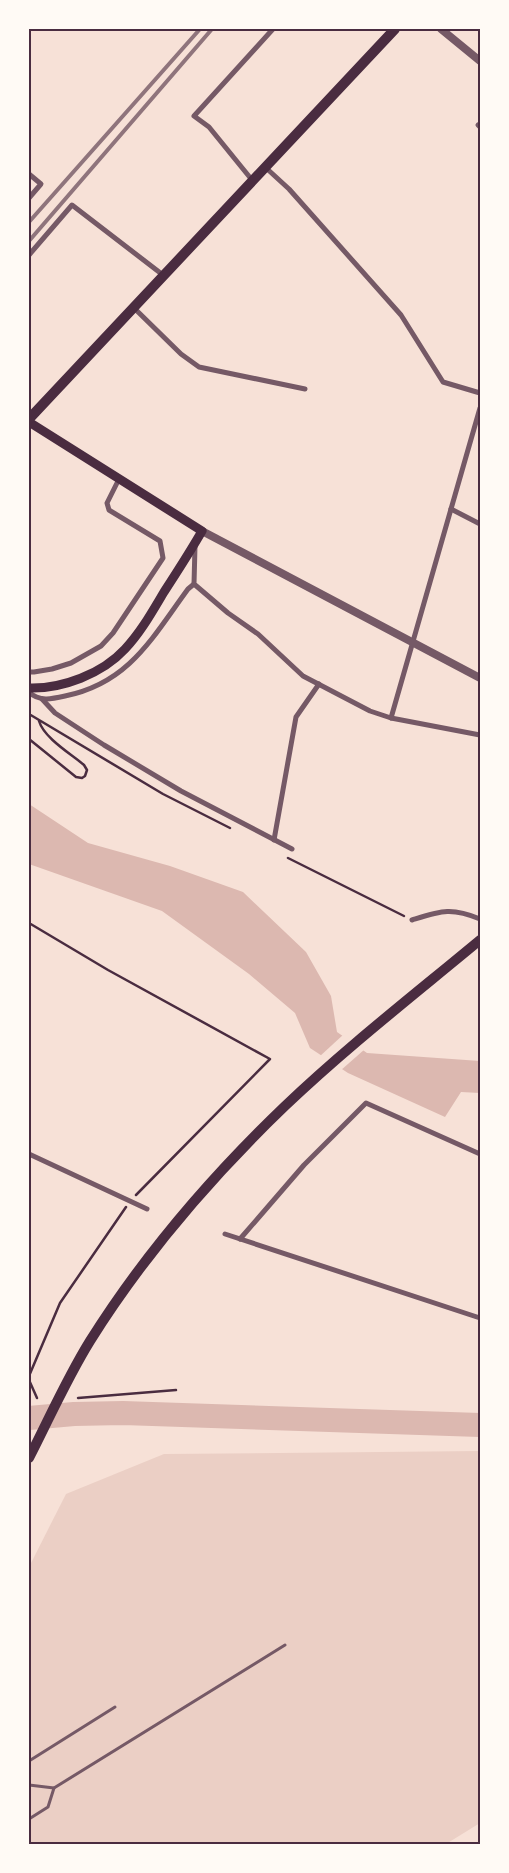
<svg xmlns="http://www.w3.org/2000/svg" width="509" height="1873" font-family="'Noto Serif',serif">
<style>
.green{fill:#ebcfc5}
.water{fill:#dcb8b0}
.pier{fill:#f7e1d7}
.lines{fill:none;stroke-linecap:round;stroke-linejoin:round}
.river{stroke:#dcb8b0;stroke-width:24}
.path{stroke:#4a2c40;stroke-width:2.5}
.service{stroke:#755966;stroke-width:3}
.minor{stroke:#755966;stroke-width:5}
.tertiary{stroke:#755966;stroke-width:8}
.secondary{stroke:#4a2c40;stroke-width:9}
.trunk{stroke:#4a2c40;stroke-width:10}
.rail{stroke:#8f747c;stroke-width:4}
.neatline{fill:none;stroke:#4a2c40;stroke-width:2}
</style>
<rect width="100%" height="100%" fill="#f7e1d7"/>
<!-- green -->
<polygon class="green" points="480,1451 480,1823 446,1844 29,1844 29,1567 66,1494 164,1454"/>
<!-- water -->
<polygon class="water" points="29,804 88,843 170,866 243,892 306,952 331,996 337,1032 367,1053 480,1061 480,1093 461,1092 445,1117 348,1073 310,1048 295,1013 249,974 162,911 29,864"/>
<!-- pier -->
<polygon class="pier" points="344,1034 365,1049 340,1071 319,1057"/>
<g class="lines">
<!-- river -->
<polyline class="river" points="29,1418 74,1414 123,1413 480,1425"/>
<!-- path -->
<g class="path">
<polyline points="29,714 163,794 230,828"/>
<path d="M29,739l47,38 6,1 3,-2 2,-6 -3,-5c-13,-11 -40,-27 -45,-44"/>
<polyline points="288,858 404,916"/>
<polyline points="29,923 108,970 270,1059 136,1195"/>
<polyline points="29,1376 60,1303 126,1207"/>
<polyline points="29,1380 37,1398"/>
<polyline points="78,1398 176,1390"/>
</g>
<!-- service -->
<g class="service">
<polyline points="29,1761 115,1707"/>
<polyline points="29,1785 54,1788 285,1645"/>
<polyline points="29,1819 48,1807 54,1788"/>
</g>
<!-- minor -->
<g class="minor">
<polyline points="478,125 480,127"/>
<polyline points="265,167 289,189 401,315 443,382 480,393"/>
<polyline points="29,174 41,184 29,198"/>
<polyline points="252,180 209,127 194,116 273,29"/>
<polyline points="29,255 72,205 163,275"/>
<polyline points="133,307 181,354 199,367 305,389"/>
<polyline points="451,509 480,524"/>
<polyline points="195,546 194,584 228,613 258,634 303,676 370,711 391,718 480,735"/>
<polyline points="29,672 34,672 52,669 71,663 101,646 113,633 163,558 160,541 109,510 107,503 119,479"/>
<path d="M29,692c10,10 23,7 36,4 64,-13 87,-58 123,-107l6,-5"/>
<polyline points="42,699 55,713 104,745 181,791 292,849"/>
<polyline points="391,718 480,408"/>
<polyline points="274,840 296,717 319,684"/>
<path d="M412,920c29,-9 39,-13 68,-1"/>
<polyline points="29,1154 147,1209"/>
<polyline points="225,1234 480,1318"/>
<polyline points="240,1239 304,1165 366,1103 480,1154"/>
</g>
<!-- tertiary -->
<g class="tertiary">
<polyline points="441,29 480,61"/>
<polyline points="202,531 480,678"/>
</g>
<!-- secondary -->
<path class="secondary" d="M29,422l173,109c-12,21 -25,41 -38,61 -12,20 -23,40 -39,57 -23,25 -63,40 -96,39"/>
<!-- trunk -->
<g class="trunk">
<polyline points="29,419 395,29"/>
<path d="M29,1458c20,-39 38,-80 61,-117 54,-86 122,-165 195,-235 62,-59 130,-112 195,-166"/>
</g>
<!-- rail -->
<g class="rail">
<polyline points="29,222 200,29"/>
<polyline points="29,241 212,29"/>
</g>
</g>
<!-- border -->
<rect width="509" height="1873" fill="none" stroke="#fffaf5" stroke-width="60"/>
<rect x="30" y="30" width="449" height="1813" class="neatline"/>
</svg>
